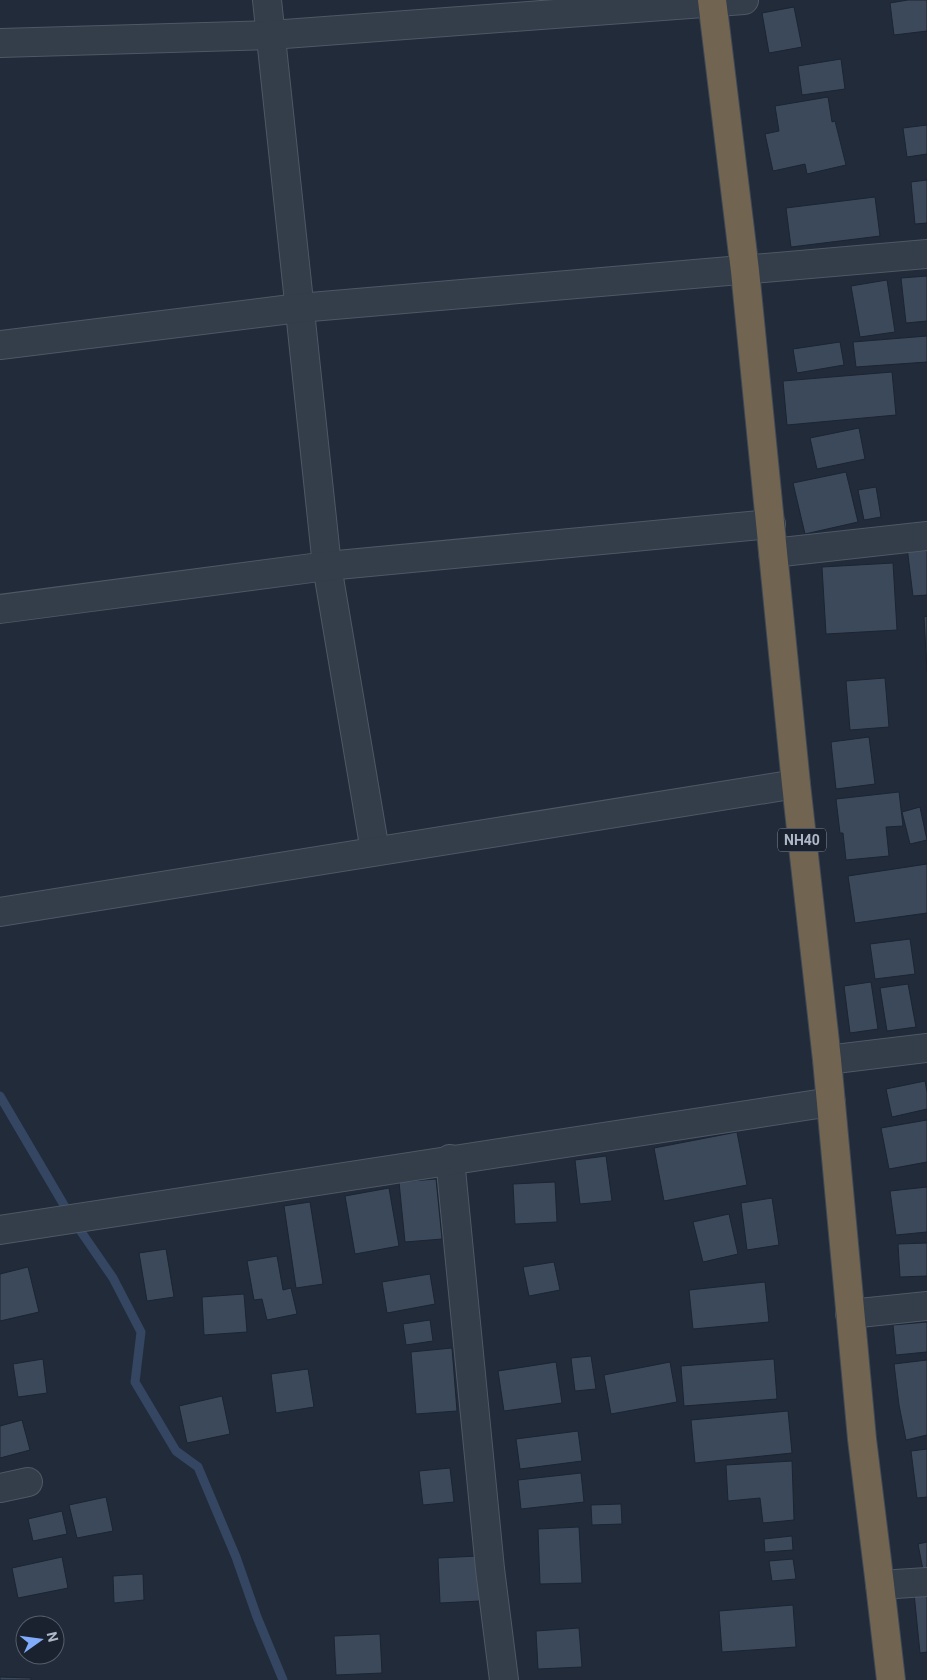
<svg xmlns="http://www.w3.org/2000/svg" width="927" height="1680" font-family="Roboto,sans-serif">
<style>
.lines{fill:none;stroke-linecap:round;stroke-linejoin:round}
.stream{stroke:#344662;stroke-width:9}
.building{fill:#3c495a;stroke:#1c2431}
.street-casing{stroke:#4f5865;stroke-width:30}
.highway-casing{stroke:#3f4855;stroke-width:30}
.street{stroke:#343d4a;stroke-width:28}
.highway{stroke:#716551;stroke-width:28}
.labels{text-anchor:middle;dominant-baseline:central;stroke-width:4;stroke-linejoin:round;paint-order:stroke}
.shield{fill:#1a222f;stroke:#828b99;stroke-width:1}
.shield-label{font-size:14px;font-weight:bold;fill:#afb8c7}
</style>
<rect width="100%" height="100%" fill="#212b3a"/>
<g class="lines">
<!-- stream -->
<polyline class="stream" points="0,1096 71,1217 113,1278 141,1332 135,1382 176,1451 198,1467 236,1557 257,1617 283,1680"/>
</g>
<!-- building -->
<g class="building">
<polygon points="908,0 927,0 927,31 894,35 890,3"/>
<polygon points="794,7 802,47 769,53 762,13"/>
<polygon points="841,59 845,89 802,95 798,66"/>
<polygon points="828,97 832,122 835,121 846,165 807,174 805,164 773,171 765,134 779,131 775,106"/>
<polygon points="927,125 927,154 907,157 903,128"/>
<polygon points="927,180 927,223 915,224 911,182"/>
<polygon points="875,197 880,236 791,247 786,208"/>
<polygon points="927,276 927,321 906,323 901,278"/>
<polygon points="887,280 895,332 860,337 851,286"/>
<polygon points="927,336 927,362 856,367 853,342"/>
<polygon points="840,342 844,365 797,373 793,349"/>
<polygon points="892,372 896,415 787,425 783,381"/>
<polygon points="859,428 865,459 817,469 810,438"/>
<polygon points="846,472 858,522 805,534 793,483"/>
<polygon points="876,487 881,517 864,520 858,490"/>
<polygon points="927,545 927,595 913,596 907,547"/>
<polygon points="893,563 897,630 826,634 822,567"/>
<polygon points="927,616 927,671 924,617"/>
<polygon points="885,678 889,727 850,730 846,681"/>
<polygon points="869,737 875,784 836,789 831,742"/>
<polygon points="899,792 903,826 886,827 889,856 846,860 843,833 840,833 836,799"/>
<polygon points="920,807 927,840 910,844 902,812"/>
<polygon points="927,864 927,913 855,923 848,876"/>
<polygon points="910,939 915,974 875,979 870,944"/>
<polygon points="871,982 878,1029 850,1033 844,986"/>
<polygon points="908,984 916,1027 887,1031 880,988"/>
<polygon points="925,1081 927,1092 927,1109 892,1117 886,1089"/>
<polygon points="927,1120 927,1162 889,1169 881,1128"/>
<polygon points="737,1132 747,1185 664,1201 654,1148"/>
<polygon points="606,1156 612,1201 580,1204 575,1160"/>
<polygon points="436,1179 442,1239 405,1242 399,1182"/>
<polygon points="555,1182 557,1222 515,1224 513,1184"/>
<polygon points="927,1187 927,1232 896,1235 890,1191"/>
<polygon points="389,1188 399,1246 355,1254 345,1196"/>
<polygon points="772,1198 779,1245 747,1250 741,1203"/>
<polygon points="310,1202 323,1284 296,1288 284,1206"/>
<polygon points="729,1214 738,1254 703,1262 693,1222"/>
<polygon points="927,1243 927,1276 900,1277 898,1244"/>
<polygon points="166,1249 174,1297 147,1301 139,1253"/>
<polygon points="277,1256 283,1290 291,1288 297,1314 267,1320 262,1299 254,1300 247,1261"/>
<polygon points="554,1262 560,1290 529,1296 523,1267"/>
<polygon points="28,1267 39,1312 0,1321 0,1274"/>
<polygon points="430,1274 435,1304 387,1313 382,1282"/>
<polygon points="765,1282 769,1322 693,1329 689,1290"/>
<polygon points="244,1294 247,1332 204,1335 202,1297"/>
<polygon points="430,1320 433,1341 406,1345 403,1324"/>
<polygon points="927,1322 927,1352 896,1355 893,1325"/>
<polygon points="452,1348 457,1411 416,1414 411,1352"/>
<polygon points="591,1356 596,1389 575,1391 571,1358"/>
<polygon points="43,1359 47,1393 18,1397 13,1364"/>
<polygon points="774,1359 777,1399 684,1406 681,1366"/>
<polygon points="927,1360 927,1435 906,1440 899,1405 894,1364"/>
<polygon points="556,1362 562,1403 504,1411 498,1371"/>
<polygon points="670,1362 677,1402 611,1414 604,1375"/>
<polygon points="308,1369 314,1407 276,1413 271,1374"/>
<polygon points="222,1396 230,1434 187,1443 179,1406"/>
<polygon points="788,1411 792,1453 695,1463 691,1420"/>
<polygon points="22,1420 30,1450 0,1458 0,1426"/>
<polygon points="578,1431 582,1461 520,1469 516,1439"/>
<polygon points="927,1449 927,1497 917,1498 911,1451"/>
<polygon points="792,1461 794,1520 763,1523 760,1498 728,1501 726,1465"/>
<polygon points="450,1468 454,1502 423,1505 419,1471"/>
<polygon points="581,1473 584,1502 521,1509 518,1480"/>
<polygon points="106,1497 113,1531 77,1538 69,1505"/>
<polygon points="621,1504 622,1524 592,1525 591,1505"/>
<polygon points="62,1511 67,1534 33,1541 28,1519"/>
<polygon points="579,1527 582,1583 540,1584 538,1529"/>
<polygon points="792,1536 793,1550 765,1552 764,1539"/>
<polygon points="927,1542 927,1569 923,1570 918,1544"/>
<polygon points="478,1556 480,1601 440,1603 438,1558"/>
<polygon points="62,1557 68,1588 18,1598 12,1568"/>
<polygon points="793,1559 796,1579 772,1581 769,1561"/>
<polygon points="143,1574 144,1600 114,1603 113,1576"/>
<polygon points="927,1592 927,1652 920,1653 914,1593"/>
<polygon points="793,1605 796,1647 722,1652 719,1611"/>
<polygon points="579,1628 582,1667 538,1669 536,1631"/>
<polygon points="380,1634 382,1673 336,1675 334,1636"/>
<polygon points="0,1677 31,1678 31,1680 0,1680"/>
</g>
<g class="lines">
<defs>
<g id="street">
<polyline points="267,0 327,566 375,851"/>
<polyline points="0,43 271,35 744,0"/>
<polyline points="0,345 299,308 927,254"/>
<polyline points="773,553 927,536"/>
<polyline points="0,609 327,566 771,524"/>
<polyline points="0,912 796,784"/>
<polyline points="827,1060 927,1048"/>
<polyline points="450,1159 490,1569 504,1680"/>
<polyline points="0,1230 831,1102"/>
<polyline points="850,1314 927,1306"/>
<polyline points="0,1488 28,1482"/>
<polyline points="880,1585 927,1582"/>
</g>
<polyline id="highway" points="712,0 745,271 796,784 827,1060 862,1439 880,1585 891,1680"/>
</defs>
<!-- street casing -->
<use href="#street" class="street-casing"/>
<!-- highway casing -->
<use href="#highway" class="highway-casing"/>
<!-- street -->
<use href="#street" class="street"/>
<!-- highway -->
<use href="#highway" class="highway"/>
</g>
<g class="labels">
<!-- shield labels -->
<rect class="shield" x="778" y="828.5" width="48" height="23" rx="4"/>
<g class="shield-label">
<text x="802" y="840">NH40</text>
</g>
</g>
<!-- north arrow -->
<g transform="translate(40 1640) rotate(76)"><circle r="24" fill="#1a222f" stroke="#565e6c"/>
<path d="M0-4L9 19L0 12L-9 19Z" fill="#80acfb"/>
<text y="-8" font-size="14" font-weight="bold" text-anchor="middle" fill="#afb8c7">N</text>
</g>
</svg>
